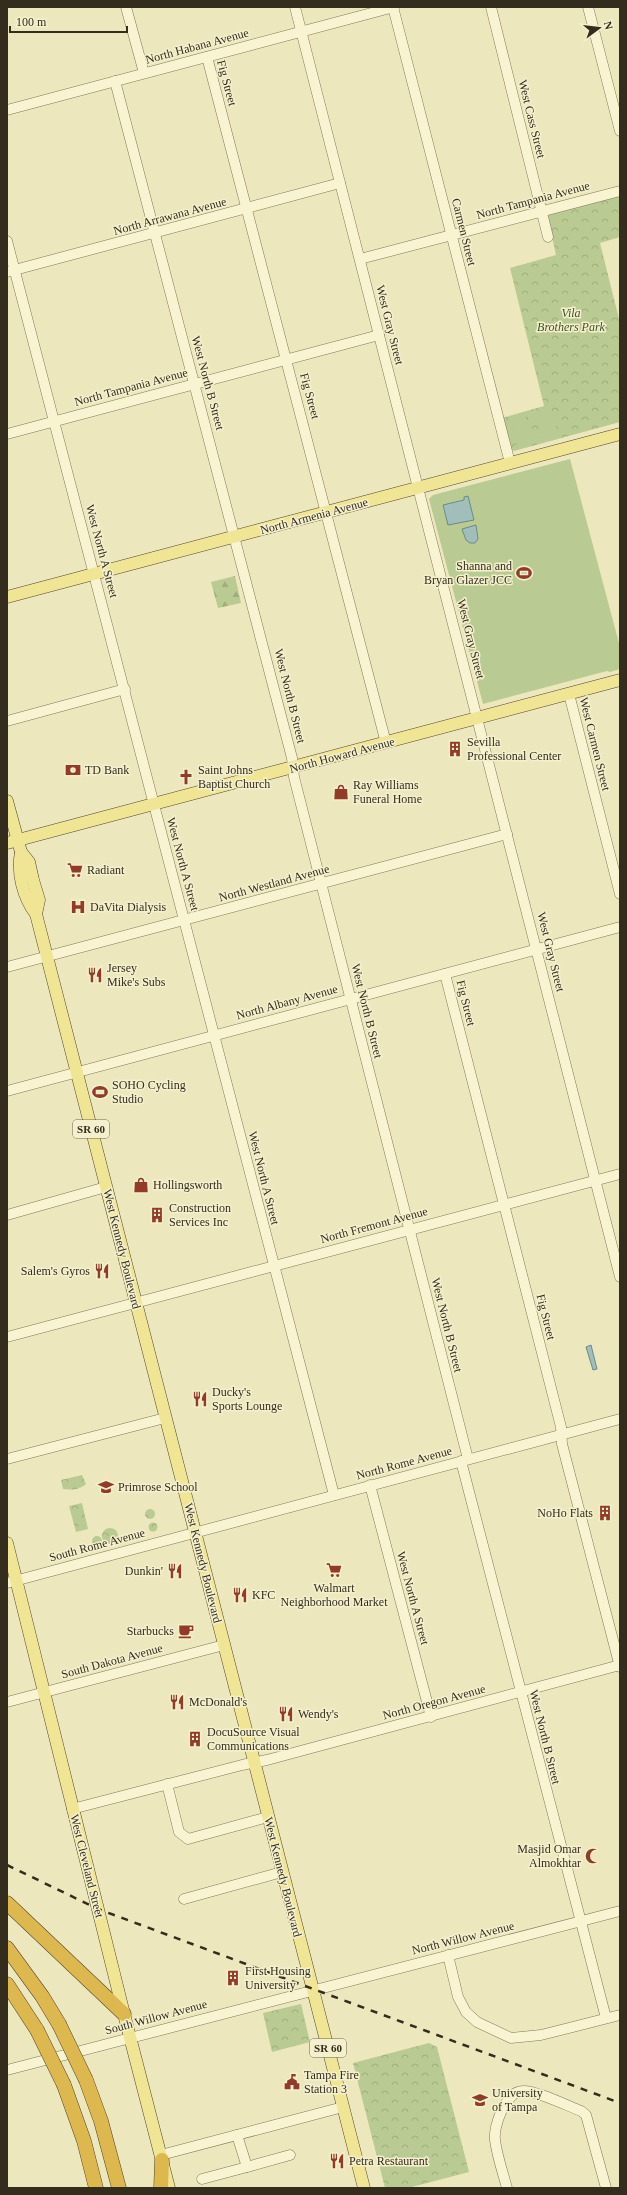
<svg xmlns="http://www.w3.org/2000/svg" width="627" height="2195" font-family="'Times New Roman',serif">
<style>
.forest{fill:url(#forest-firs)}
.park{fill:url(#park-crowns)}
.garden{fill:#baca93}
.water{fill:#a1bebb;stroke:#698b89}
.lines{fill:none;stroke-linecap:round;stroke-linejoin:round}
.minor-casing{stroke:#847757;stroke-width:11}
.major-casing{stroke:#52442c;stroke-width:13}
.highway-casing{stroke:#52442c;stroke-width:15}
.minor{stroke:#f8f3d1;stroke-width:10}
.major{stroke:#f0e595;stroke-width:12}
.highway{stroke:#dcb84e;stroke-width:14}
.rail{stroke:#342c1c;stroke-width:2.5;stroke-dasharray:7 7;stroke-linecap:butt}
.highway-bridge-casing{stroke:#52442c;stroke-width:15;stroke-linecap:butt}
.highway-bridge{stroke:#dcb84e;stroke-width:14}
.labels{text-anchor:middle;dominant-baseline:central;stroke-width:3;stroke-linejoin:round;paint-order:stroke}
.shield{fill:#f4f0cd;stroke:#6e6751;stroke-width:1}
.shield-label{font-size:11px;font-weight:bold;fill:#342c1c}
.street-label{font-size:12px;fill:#342c1c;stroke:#f4f0cd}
.park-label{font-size:12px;font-style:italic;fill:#3c5023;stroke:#f4f0cd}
.poi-label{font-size:12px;fill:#342c1c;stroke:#f4f0cd;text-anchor:start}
</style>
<defs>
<pattern id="forest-firs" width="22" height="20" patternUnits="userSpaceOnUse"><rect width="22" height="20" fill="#baca93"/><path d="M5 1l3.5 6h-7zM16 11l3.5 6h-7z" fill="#a0ae7e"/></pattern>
<pattern id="park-crowns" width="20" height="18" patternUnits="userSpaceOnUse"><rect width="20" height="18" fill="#baca93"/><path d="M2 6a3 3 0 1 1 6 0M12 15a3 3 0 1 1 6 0" fill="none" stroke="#a0ae7e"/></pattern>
</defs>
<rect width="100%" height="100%" fill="#ede7be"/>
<!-- forest -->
<polygon class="forest" points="235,576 241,603 218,608 211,582"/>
<!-- park -->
<g class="park">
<polygon points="620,193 620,237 600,243 620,323 620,422 514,451 510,448 502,418 544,406 510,268 556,255 547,214"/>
<path d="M82,1475l4,9c-7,6 -14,6 -23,5l-2,-9z"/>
<polygon points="82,1503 88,1529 76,1532 69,1506"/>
<circle cx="150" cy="1514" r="5"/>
<circle cx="153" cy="1527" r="4.5"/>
<circle cx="110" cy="1536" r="8"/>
<circle cx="97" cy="1541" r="5"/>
<polygon points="301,2004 310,2042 272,2052 263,2013"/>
<polygon points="429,2043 437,2047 469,2172 408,2188 385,2188 353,2063"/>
</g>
<!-- garden -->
<g class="garden">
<polygon points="551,408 559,436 543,440 536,412"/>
<polygon points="525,415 532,442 517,447 510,419"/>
<polygon points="570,459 620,647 620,669 610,672 607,671 483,704 429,499 433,495"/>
</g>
<!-- water -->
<g class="water">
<polygon points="468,496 474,520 448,525 443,505 464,500 464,497"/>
<polygon points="476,525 478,539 475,543 470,543 466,540 462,529"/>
<polygon points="591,1345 597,1369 593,1370 586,1347"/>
</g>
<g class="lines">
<defs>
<g id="minor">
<polyline points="126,7 144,73"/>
<polyline points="295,7 620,1277"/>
<polyline points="393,7 510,463"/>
<polyline points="491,7 548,237"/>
<polyline points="588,7 620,131"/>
<polyline points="207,57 386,743"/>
<polyline points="115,81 292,758 294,777 468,1459"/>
<polyline points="7,110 394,7"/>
<polyline points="7,241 334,1495"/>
<polyline points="360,259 620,191"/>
<polyline points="7,272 340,183"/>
<polyline points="7,434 379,335"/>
<polyline points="569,694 620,894"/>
<polyline points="7,721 125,689"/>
<polyline points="7,967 507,834"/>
<polyline points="445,974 561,1427 562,1444 620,1667"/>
<polyline points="7,1091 620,927"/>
<polyline points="7,1215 106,1187"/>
<polyline points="7,1337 620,1174"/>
<polyline points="7,1459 165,1418"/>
<polyline points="461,1461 606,2018"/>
<polyline points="370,1485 431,1717"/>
<polyline points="7,1583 620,1419"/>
<polyline points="7,1702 224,1645"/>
<polyline points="167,1784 179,1832 188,1839 268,1817"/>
<polyline points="72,1809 242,1765 267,1760 620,1665"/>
<polyline points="184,1899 282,1872"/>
<polyline points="448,1955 458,1997 466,2012 477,2022 511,2038 541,2035 620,2015"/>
<polyline points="7,2070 620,1911"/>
<polyline points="237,2135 247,2167 290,2155"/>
<polyline points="161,2155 343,2107"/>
<polyline points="202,2179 247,2167"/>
<path d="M507,2188c-4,-15 -10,-32 -12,-48 -2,-14 11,-49 28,-49 12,-1 45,15 58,20l5,4 20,73"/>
</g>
<g id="major">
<polyline points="7,597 620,434"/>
<polyline points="7,801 21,852 29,862 33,880 39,900 36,914"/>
<polyline points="7,843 620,680"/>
<path d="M21,852c-4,21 2,45 15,62l328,1274"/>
<polyline points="7,1543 124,2014 169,2188"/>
</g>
<g id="highway">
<polyline points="7,1903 124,2014"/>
<polyline points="7,1948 42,1996 59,2024"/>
<polyline points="7,1984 37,2030"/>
<polyline points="86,2080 101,2121 119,2188"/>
<polyline points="64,2085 84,2141 96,2188"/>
<polyline points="161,2188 162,2160"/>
</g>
</defs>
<!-- minor casing -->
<use href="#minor" class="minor-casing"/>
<!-- major casing -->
<use href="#major" class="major-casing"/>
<!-- highway casing -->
<use href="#highway" class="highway-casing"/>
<!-- minor -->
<use href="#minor" class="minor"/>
<!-- major -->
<use href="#major" class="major"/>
<!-- highway -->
<use href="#highway" class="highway"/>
<!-- rail -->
<polyline class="rail" points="7,1865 98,1909 620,2103"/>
<defs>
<g id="highway-bridge">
<polyline points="59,2024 86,2080"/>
<polyline points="37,2030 64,2085"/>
</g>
</defs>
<!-- highway-bridge casing -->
<use href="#highway-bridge" class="highway-bridge-casing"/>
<!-- highway-bridge -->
<use href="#highway-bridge" class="highway-bridge"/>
</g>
<!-- icons -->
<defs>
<symbol id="stadium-bare" viewBox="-9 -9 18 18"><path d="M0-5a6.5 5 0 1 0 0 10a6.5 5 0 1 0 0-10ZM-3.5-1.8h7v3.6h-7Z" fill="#923b28" stroke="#f4f0cd" stroke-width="2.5" paint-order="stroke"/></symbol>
<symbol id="building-bare" viewBox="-9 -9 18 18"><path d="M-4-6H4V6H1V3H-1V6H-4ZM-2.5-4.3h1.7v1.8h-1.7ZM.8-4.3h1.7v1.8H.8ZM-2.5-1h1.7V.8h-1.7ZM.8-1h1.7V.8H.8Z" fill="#923b28" stroke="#f4f0cd" stroke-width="2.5" paint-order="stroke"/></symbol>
<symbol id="bank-bare" viewBox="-9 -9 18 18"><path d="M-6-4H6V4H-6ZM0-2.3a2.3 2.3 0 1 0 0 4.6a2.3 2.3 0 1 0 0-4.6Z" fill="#923b28" stroke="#f4f0cd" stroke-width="2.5" paint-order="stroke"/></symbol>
<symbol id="church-bare" viewBox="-9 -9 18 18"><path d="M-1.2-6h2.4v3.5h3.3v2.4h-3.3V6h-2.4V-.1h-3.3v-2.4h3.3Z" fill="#923b28" stroke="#f4f0cd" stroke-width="2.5" paint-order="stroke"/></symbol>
<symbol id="shop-bare" viewBox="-9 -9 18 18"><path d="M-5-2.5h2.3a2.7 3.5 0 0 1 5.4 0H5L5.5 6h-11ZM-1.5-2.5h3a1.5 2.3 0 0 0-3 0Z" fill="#923b28" stroke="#f4f0cd" stroke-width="2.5" paint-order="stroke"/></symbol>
<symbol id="supermarket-bare" viewBox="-9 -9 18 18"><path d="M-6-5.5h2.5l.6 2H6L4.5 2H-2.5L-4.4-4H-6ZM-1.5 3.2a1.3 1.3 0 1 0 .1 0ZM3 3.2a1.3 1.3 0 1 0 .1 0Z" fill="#923b28" stroke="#f4f0cd" stroke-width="2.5" paint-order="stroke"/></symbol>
<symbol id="hospital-bare" viewBox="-9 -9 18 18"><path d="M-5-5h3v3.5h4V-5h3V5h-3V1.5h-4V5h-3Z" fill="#923b28" stroke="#f4f0cd" stroke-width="2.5" paint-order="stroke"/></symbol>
<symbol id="restaurant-bare" viewBox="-9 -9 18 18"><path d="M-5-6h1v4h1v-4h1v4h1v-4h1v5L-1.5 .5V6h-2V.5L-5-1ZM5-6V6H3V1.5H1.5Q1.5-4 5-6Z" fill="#923b28" stroke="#f4f0cd" stroke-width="2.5" paint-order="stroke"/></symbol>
<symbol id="school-bare" viewBox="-9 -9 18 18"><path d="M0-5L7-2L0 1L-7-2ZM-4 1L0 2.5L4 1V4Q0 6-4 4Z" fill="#923b28" stroke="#f4f0cd" stroke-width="2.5" paint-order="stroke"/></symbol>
<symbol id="cafe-bare" viewBox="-9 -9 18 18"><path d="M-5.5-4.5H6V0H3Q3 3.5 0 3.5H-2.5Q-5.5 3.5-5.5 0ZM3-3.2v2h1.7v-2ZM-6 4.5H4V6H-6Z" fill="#923b28" stroke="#f4f0cd" stroke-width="2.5" paint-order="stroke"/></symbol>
<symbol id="mosque-bare" viewBox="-9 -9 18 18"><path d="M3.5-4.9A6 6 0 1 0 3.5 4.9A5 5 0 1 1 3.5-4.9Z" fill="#923b28" stroke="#f4f0cd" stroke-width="2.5" paint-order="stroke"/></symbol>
<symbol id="civic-bare" viewBox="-9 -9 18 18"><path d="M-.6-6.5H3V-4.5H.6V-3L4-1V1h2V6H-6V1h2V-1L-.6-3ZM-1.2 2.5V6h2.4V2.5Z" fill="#923b28" stroke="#f4f0cd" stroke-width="2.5" paint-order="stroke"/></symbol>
<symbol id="university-bare" viewBox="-9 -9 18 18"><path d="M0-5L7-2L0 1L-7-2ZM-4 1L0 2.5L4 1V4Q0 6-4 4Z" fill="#923b28" stroke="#f4f0cd" stroke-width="2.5" paint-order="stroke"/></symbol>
</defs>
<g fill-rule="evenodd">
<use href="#stadium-bare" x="513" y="562" width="22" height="22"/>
<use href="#building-bare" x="444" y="738" width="22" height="22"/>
<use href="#bank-bare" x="62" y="759" width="22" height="22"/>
<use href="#church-bare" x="175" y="766" width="22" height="22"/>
<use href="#shop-bare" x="330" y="781" width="22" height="22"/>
<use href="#supermarket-bare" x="64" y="859" width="22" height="22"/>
<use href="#hospital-bare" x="67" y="896" width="22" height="22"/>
<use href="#restaurant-bare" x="84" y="964" width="22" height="22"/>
<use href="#stadium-bare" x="89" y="1081" width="22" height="22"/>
<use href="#shop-bare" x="130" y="1174" width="22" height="22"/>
<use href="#building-bare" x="146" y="1204" width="22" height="22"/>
<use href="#restaurant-bare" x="91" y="1260" width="22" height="22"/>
<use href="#restaurant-bare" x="189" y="1388" width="22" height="22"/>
<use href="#school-bare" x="95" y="1476" width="22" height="22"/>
<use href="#building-bare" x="594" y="1502" width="22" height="22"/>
<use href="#supermarket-bare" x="323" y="1559" width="22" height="22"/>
<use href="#restaurant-bare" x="164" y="1560" width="22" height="22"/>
<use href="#restaurant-bare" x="229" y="1584" width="22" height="22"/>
<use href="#cafe-bare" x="175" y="1620" width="22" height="22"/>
<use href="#restaurant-bare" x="166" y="1691" width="22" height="22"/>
<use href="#restaurant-bare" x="275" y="1703" width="22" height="22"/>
<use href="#building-bare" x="184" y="1728" width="22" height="22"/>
<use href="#mosque-bare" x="582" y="1845" width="22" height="22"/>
<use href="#building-bare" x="222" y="1967" width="22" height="22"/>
<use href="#civic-bare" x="281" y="2071" width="22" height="22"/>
<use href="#university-bare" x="469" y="2089" width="22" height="22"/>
<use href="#restaurant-bare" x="326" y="2150" width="22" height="22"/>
</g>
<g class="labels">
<!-- shield labels -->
<g class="shield">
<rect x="73" y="1120" width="36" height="18" rx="3"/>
<rect x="310" y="2039" width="36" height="18" rx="3"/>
</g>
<g class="shield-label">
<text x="91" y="1129">SR 60</text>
<text x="328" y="2048">SR 60</text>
</g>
<!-- street labels -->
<g class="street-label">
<text transform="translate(197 46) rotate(-15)">North Habana Avenue</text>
<text transform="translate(227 83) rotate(75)">Fig Street</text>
<text transform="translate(532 119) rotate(76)">West Cass Street</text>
<text transform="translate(533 200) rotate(-15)">North Tampania Avenue</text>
<text transform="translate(170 216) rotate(-15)">North Arrawana Avenue</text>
<text transform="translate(464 232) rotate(76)">Carmen Street</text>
<text transform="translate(390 325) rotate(76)">West Gray Street</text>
<text transform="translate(208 383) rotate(75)">West North B Street</text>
<text transform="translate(131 387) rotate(-15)">North Tampania Avenue</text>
<text transform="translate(310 396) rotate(75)">Fig Street</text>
<text transform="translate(314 516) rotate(-15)">North Armenia Avenue</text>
<text transform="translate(102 551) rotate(75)">West North A Street</text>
<text transform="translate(471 639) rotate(76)">West Gray Street</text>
<text transform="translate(290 696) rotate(76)">West North B Street</text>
<text transform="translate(595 744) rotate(76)">West Carmen Street</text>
<text transform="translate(342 755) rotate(-15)">North Howard Avenue</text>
<text transform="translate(183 864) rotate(75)">West North A Street</text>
<text transform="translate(274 883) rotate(-15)">North Westland Avenue</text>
<text transform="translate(551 952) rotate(76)">West Gray Street</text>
<text transform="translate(287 1002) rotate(-15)">North Albany Avenue</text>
<text transform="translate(466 1003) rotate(76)">Fig Street</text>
<text transform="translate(367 1011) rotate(76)">West North B Street</text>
<text transform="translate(264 1178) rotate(76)">West North A Street</text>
<text transform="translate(374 1225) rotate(-15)">North Fremont Avenue</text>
<text transform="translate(122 1249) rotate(76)">West Kennedy Boulevard</text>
<text transform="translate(546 1317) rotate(76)">Fig Street</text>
<text transform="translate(447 1325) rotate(76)">West North B Street</text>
<text transform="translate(404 1463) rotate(-15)">North Rome Avenue</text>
<text transform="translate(97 1545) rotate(-15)">South Rome Avenue</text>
<text transform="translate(203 1563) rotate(76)">West Kennedy Boulevard</text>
<text transform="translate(413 1598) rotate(75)">West North A Street</text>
<text transform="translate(112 1661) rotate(-15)">South Dakota Avenue</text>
<text transform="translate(434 1702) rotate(-15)">North Oregon Avenue</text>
<text transform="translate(545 1737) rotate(76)">West North B Street</text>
<text transform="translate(87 1866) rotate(76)">West Cleveland Street</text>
<text transform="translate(283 1877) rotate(76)">West Kennedy Boulevard</text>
<text transform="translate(463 1938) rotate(-14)">North Willow Avenue</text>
<text transform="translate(156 2017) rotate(-15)">South Willow Avenue</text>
</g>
<!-- park labels -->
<g class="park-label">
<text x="571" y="313">Vila<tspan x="571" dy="14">Brothers Park</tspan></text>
</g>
<!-- poi labels -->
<g class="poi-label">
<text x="512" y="566" text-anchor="end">Shanna and<tspan x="512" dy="14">Bryan Glazer JCC</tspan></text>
<text x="467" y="742">Sevilla<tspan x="467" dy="14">Professional Center</tspan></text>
<text x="85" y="770">TD Bank</text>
<text x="198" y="770">Saint Johns<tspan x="198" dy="14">Baptist Church</tspan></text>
<text x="353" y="785">Ray Williams<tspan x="353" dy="14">Funeral Home</tspan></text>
<text x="87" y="870">Radiant</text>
<text x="90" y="907">DaVita Dialysis</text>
<text x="107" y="968">Jersey<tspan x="107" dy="14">Mike's Subs</tspan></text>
<text x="112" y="1085">SOHO Cycling<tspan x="112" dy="14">Studio</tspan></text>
<text x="153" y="1185">Hollingsworth</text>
<text x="169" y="1208">Construction<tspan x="169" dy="14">Services Inc</tspan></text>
<text x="90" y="1271" text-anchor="end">Salem's Gyros</text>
<text x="212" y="1392">Ducky's<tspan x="212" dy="14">Sports Lounge</tspan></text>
<text x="118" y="1487">Primrose School</text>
<text x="593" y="1513" text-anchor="end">NoHo Flats</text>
<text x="163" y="1571" text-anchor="end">Dunkin'</text>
<text x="334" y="1588" text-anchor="middle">Walmart<tspan x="334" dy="14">Neighborhood Market</tspan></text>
<text x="252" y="1595">KFC</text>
<text x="174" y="1631" text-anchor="end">Starbucks</text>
<text x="189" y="1702">McDonald's</text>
<text x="298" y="1714">Wendy's</text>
<text x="207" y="1732">DocuSource Visual<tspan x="207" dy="14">Communications</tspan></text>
<text x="581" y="1849" text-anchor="end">Masjid Omar<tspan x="581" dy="14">Almokhtar</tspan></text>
<text x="245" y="1971">First Housing<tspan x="245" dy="14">University</tspan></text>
<text x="304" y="2075">Tampa Fire<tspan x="304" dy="14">Station 3</tspan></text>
<text x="492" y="2093">University<tspan x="492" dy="14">of Tampa</tspan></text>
<text x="349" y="2161">Petra Restaurant</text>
</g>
</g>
<!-- border -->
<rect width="627" height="2195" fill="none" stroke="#342c1c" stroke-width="16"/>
<!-- north arrow -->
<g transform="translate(599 28) rotate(75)" stroke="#f4f0cd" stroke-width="3" paint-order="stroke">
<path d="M0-3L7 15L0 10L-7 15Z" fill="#342c1c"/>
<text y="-6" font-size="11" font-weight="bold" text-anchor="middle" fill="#342c1c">N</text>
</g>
<!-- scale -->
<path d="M10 26v6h117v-6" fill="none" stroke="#342c1c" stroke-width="2"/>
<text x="16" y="26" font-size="12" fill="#342c1c" stroke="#f4f0cd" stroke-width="3" paint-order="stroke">100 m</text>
</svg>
